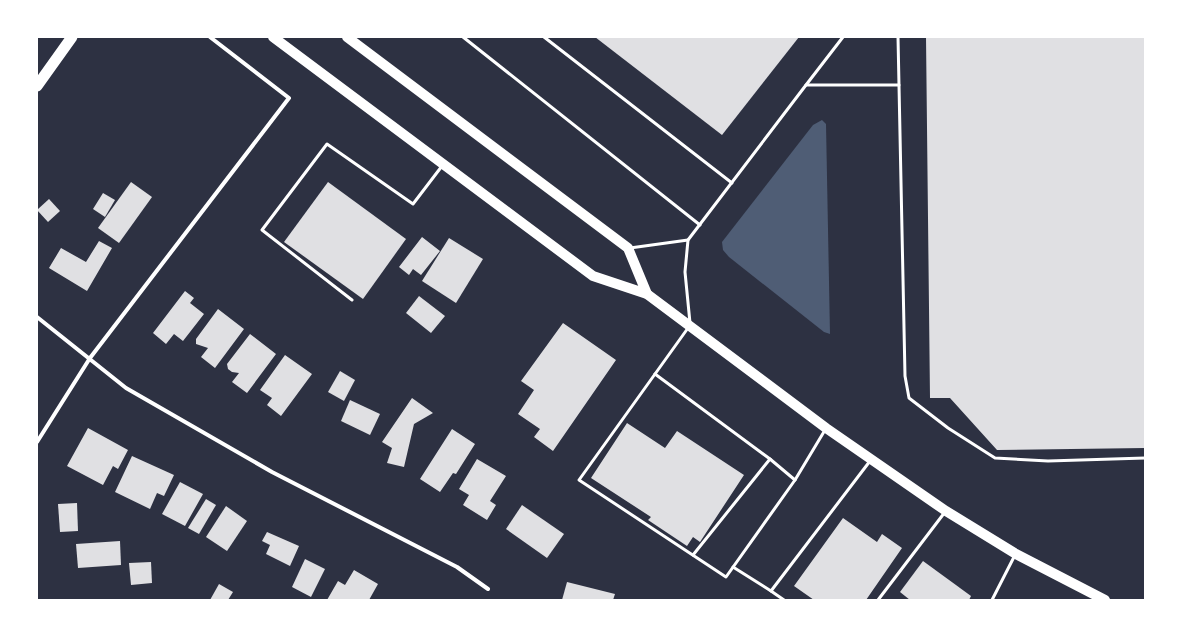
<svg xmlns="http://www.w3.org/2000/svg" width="1182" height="637" font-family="'Exo 2',sans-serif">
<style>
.water{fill:#4f5d75}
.building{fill:#e0e0e3}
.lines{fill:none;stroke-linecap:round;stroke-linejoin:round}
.service{stroke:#fff;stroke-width:3}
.minor{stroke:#fff;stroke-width:4}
.primary{stroke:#fff;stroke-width:10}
.trunk{stroke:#fff;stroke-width:11}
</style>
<rect width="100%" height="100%" fill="#2d3142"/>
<!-- water -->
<polygon class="water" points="822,120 826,124 830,334 824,332 729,257 723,250 722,242 813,125"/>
<!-- building -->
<g class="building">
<polygon points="595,37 799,37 722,135"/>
<polygon points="926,37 1144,37 1145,448 997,450 950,398 930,398"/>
<polygon points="131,182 152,197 119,243 98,228"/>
<polygon points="328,182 406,239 363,299 284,242"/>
<polygon points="103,193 115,200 105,217 93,209"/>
<polygon points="49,199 60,211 48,222 37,210"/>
<polygon points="422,237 440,251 421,275 413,269 409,275 399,267"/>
<polygon points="449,238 483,259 456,303 422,281"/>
<polygon points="99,241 112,248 87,291 49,268 61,248 86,262"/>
<polygon points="185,291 194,298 190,303 204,314 183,341 174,334 166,344 153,333"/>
<polygon points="419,296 445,316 431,333 406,313"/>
<polygon points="218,309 244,329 215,368 201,357 208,348 196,344 196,339"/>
<polygon points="563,323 616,360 553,451 534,437 540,429 518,414 534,390 521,381"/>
<polygon points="250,334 276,354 247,393 232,382 239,373 232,372 228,369 227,364"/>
<polygon points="285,355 312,374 281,416 267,405 272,398 260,390"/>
<polygon points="340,371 355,380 344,401 328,392"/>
<polygon points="412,398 433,413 414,424 404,467 387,463 392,448 382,442"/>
<polygon points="350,400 380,414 370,435 341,421"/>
<polygon points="627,423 665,448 677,431 744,475 700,542 693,537 687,546 648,520 651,517 591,478"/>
<polygon points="88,428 128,450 118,469 113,466 103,485 67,466"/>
<polygon points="452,429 475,444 456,474 453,473 440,492 420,479"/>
<polygon points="132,456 174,475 164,496 157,493 150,509 115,492"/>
<polygon points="477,459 506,476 490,501 496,505 487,520 463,505 469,495 459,489"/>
<polygon points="180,482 203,494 185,526 162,514"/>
<polygon points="206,499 216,505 199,534 188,528"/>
<polygon points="77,503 78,531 60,532 58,504"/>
<polygon points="522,505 564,534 547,558 506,529"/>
<polygon points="226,506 247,521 227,551 206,537"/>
<polygon points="843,518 877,542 882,534 902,548 866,600 814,600 794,586"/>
<polygon points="267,532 299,546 290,566 266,554 270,545 262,541"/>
<polygon points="120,541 121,565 78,568 76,544"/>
<polygon points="305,559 325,569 311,597 292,587"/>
<polygon points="923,561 971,596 969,600 910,600 900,592"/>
<polygon points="151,562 152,583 131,585 129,563"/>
<polygon points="354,570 378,584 369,600 327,600 338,581 345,585"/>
<polygon points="567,582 615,594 613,600 562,600"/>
<polygon points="219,584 233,592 228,600 210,600"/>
</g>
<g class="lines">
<!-- service -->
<g class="service">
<polyline points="463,37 700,225"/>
<polyline points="544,37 732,183"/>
<polyline points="898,37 905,376 909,398 948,428 995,458 1048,461 1145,458"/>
<polyline points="806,85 843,37"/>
<polyline points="630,248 688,240"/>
<polyline points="352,300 262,230 327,144 413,204 442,166"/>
<polyline points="690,323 685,272 688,240 806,85 899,85"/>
<polyline points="688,328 579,480 726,577 795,480 825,430"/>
<polyline points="655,374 770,459 795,480"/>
<polyline points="693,555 770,459"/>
<polyline points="733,567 771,591 870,461"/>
<polyline points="771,591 784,600"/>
<polyline points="878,600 945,512"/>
<polyline points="992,600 1015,555"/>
</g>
<!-- minor -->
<g class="minor">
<polyline points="37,317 126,388 272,472 457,567 488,589"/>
<polyline points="37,442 90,358 289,98 210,37"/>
</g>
<!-- primary -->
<g class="primary">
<polyline points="273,37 593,276 647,294 826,428 946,511 1016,554 1105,600"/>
<polyline points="347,37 628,248 647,294"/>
</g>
<!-- trunk -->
<polyline class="trunk" points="37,86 72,37"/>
</g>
<!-- border -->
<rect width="1182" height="637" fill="none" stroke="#ffffff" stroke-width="76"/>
</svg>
